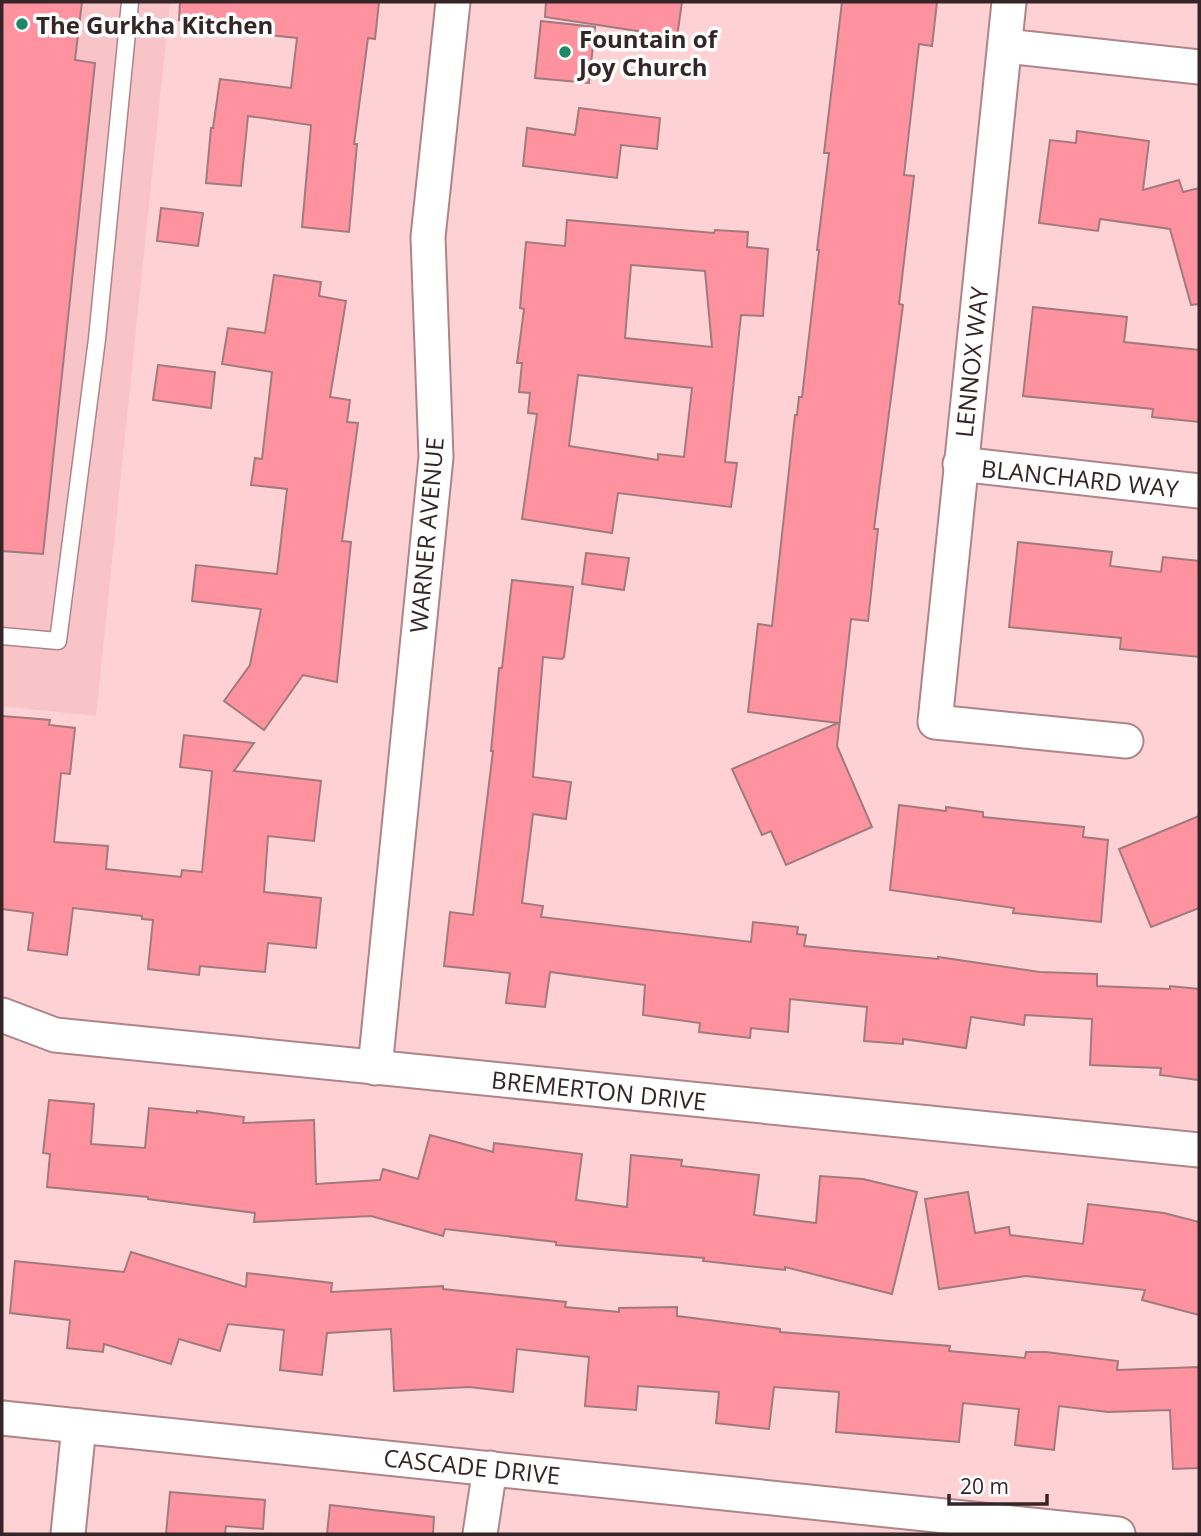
<svg xmlns="http://www.w3.org/2000/svg" width="1201" height="1536" font-family="'Open Sans',sans-serif">
<style>
.built{fill:#f8c4c8}
.building{fill:#fe939f;stroke:#a17a7d;stroke-width:2;fill-rule:evenodd}
.lines{fill:none;stroke-linecap:round;stroke-linejoin:round}
.service-casing{stroke:#ad8588;stroke-width:19}
.minor-casing{stroke:#ad8588;stroke-width:37}
.service{stroke:#fff;stroke-width:16}
.minor{stroke:#fff;stroke-width:33}
.poi-dot{fill:#1e8763;stroke:#fff;stroke-width:2.5}
.labels{text-anchor:middle;dominant-baseline:central;stroke-width:7;stroke-linejoin:round;paint-order:stroke}
.poi-label{font-size:24px;font-weight:bold;fill:#362527;stroke:#fff;text-anchor:start}
.street-label{font-size:24px;fill:#362527;stroke:#fff}
</style>
<rect width="100%" height="100%" fill="#fed2d5"/>
<!-- built -->
<polygon class="built" points="2,2 170,2 96,716 2,706"/>
<!-- building -->
<g class="building">
<polygon points="2,2 82,2 75,60 95,63 43,554 2,551"/>
<polygon points="180,2 379,2 375,39 368,38 354,144 357,144 349,232 302,227 311,125 248,116 241,186 206,183 211,128 213,128 220,79 291,88 297,38 240,32 241,26 179,20"/>
<polygon points="546,2 682,2 677,37 545,17"/>
<polygon points="842,2 937,2 932,46 919,44 904,175 914,176 899,304 903,305 874,529 878,529 868,621 851,619 837,746 872,827 786,865 771,831 762,835 732,769 838,723 748,712 758,624 772,626 795,415 797,415 799,397 802,397 819,250 817,250 829,153 824,153"/>
<polygon points="541,21 595,27 589,83 535,78"/>
<polygon points="579,108 660,118 657,149 621,145 617,178 523,166 527,128 575,135"/>
<polygon points="1077,131 1149,141 1143,190 1179,180 1183,192 1199,188 1199,304 1191,305 1170,229 1100,219 1098,231 1039,223 1050,140 1076,143"/>
<polygon points="161,208 203,213 198,246 157,241"/>
<path d="M567,220l147,13 1,-3 33,2 -1,15 21,2 -5,67 -22,-1 -16,147 12,1 -6,44 -113,-14 -6,40 -90,-14 15,-105 -9,-1 2,-20 -11,-1 3,-29h-5l7,-54 -4,-1 6,-66 39,4zM631,265l74,6 7,76 -87,-9zM578,375l114,13 -8,69 -26,-3v6l-89,-14z"/>
<polygon points="274,275 321,282 319,296 346,301 330,397 350,400 347,422 358,423 342,541 351,542 337,682 303,675 264,730 224,701 250,665 261,609 192,601 196,565 277,574 287,489 251,485 255,458 262,459 272,372 222,364 228,328 265,333"/>
<polygon points="1033,307 1127,317 1124,342 1199,350 1199,422 1152,417 1153,409 1023,396"/>
<polygon points="158,365 215,372 211,408 153,400"/>
<polygon points="1018,542 1112,552 1110,566 1161,572 1163,557 1199,561 1199,657 1120,649 1121,638 1009,627"/>
<polygon points="586,553 629,558 624,590 582,584"/>
<polygon points="512,580 573,587 564,657 562,659 543,657 533,777 571,782 566,819 533,814 522,903 543,906 541,917 751,942 753,922 798,927 797,934 806,935 804,946 938,959 938,957 1040,972 1097,974 1097,986 1170,989 1170,986 1199,989 1199,1080 1160,1075 1161,1068 1090,1065 1092,1019 1025,1015 1024,1025 971,1017 966,1048 903,1039 903,1044 864,1041 867,1007 790,999 788,1032 751,1028 750,1038 699,1032 700,1023 643,1015 645,985 550,972 545,1007 506,1003 510,973 444,966 450,912 473,915 493,751 491,751 499,668 502,668"/>
<polygon points="2,716 50,720 49,725 75,728 70,774 61,773 54,842 108,846 106,869 181,877 182,870 202,872 212,771 180,767 184,735 254,743 234,771 321,781 314,841 268,836 264,892 321,898 316,948 268,943 265,972 200,966 199,975 148,969 153,920 142,919 142,916 73,908 67,955 28,950 33,913 2,909"/>
<polygon points="899,805 946,811 946,807 983,812 983,817 1084,827 1083,837 1108,840 1101,922 1013,913 1014,908 890,890"/>
<polygon points="1199,816 1199,908 1151,927 1119,849"/>
<polygon points="49,1100 94,1104 91,1144 145,1148 149,1108 197,1113 197,1111 244,1117 243,1123 314,1120 316,1184 380,1180 383,1169 418,1179 430,1135 493,1152 494,1143 582,1154 576,1200 627,1207 631,1155 682,1160 681,1166 759,1175 754,1215 816,1223 820,1176 863,1179 917,1192 892,1294 785,1267 785,1270 703,1261 704,1258 556,1245 556,1242 445,1229 443,1236 371,1216 254,1222 255,1213 148,1199 148,1197 47,1187 50,1154 43,1153"/>
<polygon points="968,1192 975,1233 1009,1227 1010,1235 1083,1244 1088,1204 1164,1213 1199,1222 1199,1315 1142,1300 1145,1290 1026,1276 939,1289 925,1199"/>
<polygon points="131,1252 246,1287 247,1273 332,1283 331,1292 443,1286 443,1289 566,1302 565,1307 619,1312 619,1308 677,1307 677,1316 780,1329 780,1332 950,1346 949,1351 1025,1358 1026,1352 1046,1352 1118,1361 1117,1370 1199,1367 1199,1468 1173,1469 1170,1410 1108,1412 1059,1406 1054,1450 1015,1445 1019,1409 963,1403 959,1442 836,1432 839,1392 774,1387 769,1429 716,1423 719,1392 638,1386 636,1410 585,1406 589,1357 517,1349 513,1392 469,1387 394,1391 391,1329 327,1333 322,1375 280,1370 284,1330 228,1324 220,1351 179,1339 171,1364 104,1344 103,1352 67,1348 70,1320 10,1313 15,1261 124,1272"/>
<polygon points="170,1492 265,1500 263,1529 226,1526 225,1534 166,1534"/>
<polygon points="330,1505 434,1517 433,1534 327,1534"/>
</g>
<g class="lines">
<defs>
<polyline id="service" points="2,636 58,641 97,339 130,2"/>
<g id="minor">
<polyline points="1009,2 935,722 1126,741"/>
<polyline points="1005,46 1199,67"/>
<polyline points="960,464 1199,491"/>
<polyline points="2,1015 55,1035 1199,1150"/>
<polyline points="375,1068 436,457 428,237 453,2"/>
<polyline points="2,1418 1118,1534"/>
<polyline points="68,1534 79,1426"/>
<polyline points="480,1534 490,1468"/>
</g>
</defs>
<!-- service casing -->
<use href="#service" class="service-casing"/>
<!-- minor casing -->
<use href="#minor" class="minor-casing"/>
<!-- service -->
<use href="#service" class="service"/>
<!-- minor -->
<use href="#minor" class="minor"/>
</g>
<!-- markers -->
<g class="poi-dot">
<circle cx="22" cy="24" r="7"/>
<circle cx="565" cy="52" r="7"/>
</g>
<g class="labels">
<!-- poi labels -->
<g class="poi-label">
<text x="36" y="24">The Gurkha Kitchen</text>
<text x="579" y="38">Fountain of<tspan x="579" dy="28">Joy Church</tspan></text>
</g>
<!-- street labels -->
<g class="street-label">
<text transform="translate(971 362) rotate(-84)">LENNOX WAY</text>
<text transform="translate(1080 478) rotate(6)">BLANCHARD WAY</text>
<text transform="translate(426 535) rotate(-85)">WARNER AVENUE</text>
<text transform="translate(599 1090) rotate(6)">BREMERTON DRIVE</text>
<text transform="translate(472 1466) rotate(6)">CASCADE DRIVE</text>
</g>
</g>
<!-- border -->
<rect width="1201" height="1536" fill="none" stroke="#362527" stroke-width="7"/>
<!-- scale -->
<path d="M949 1494v10h98v-10" fill="none" stroke="#362527" stroke-width="3.5"/>
<text x="960" y="1494" font-size="21" fill="#362527" stroke="#ffffff" stroke-width="5" paint-order="stroke">20 m</text>
</svg>
